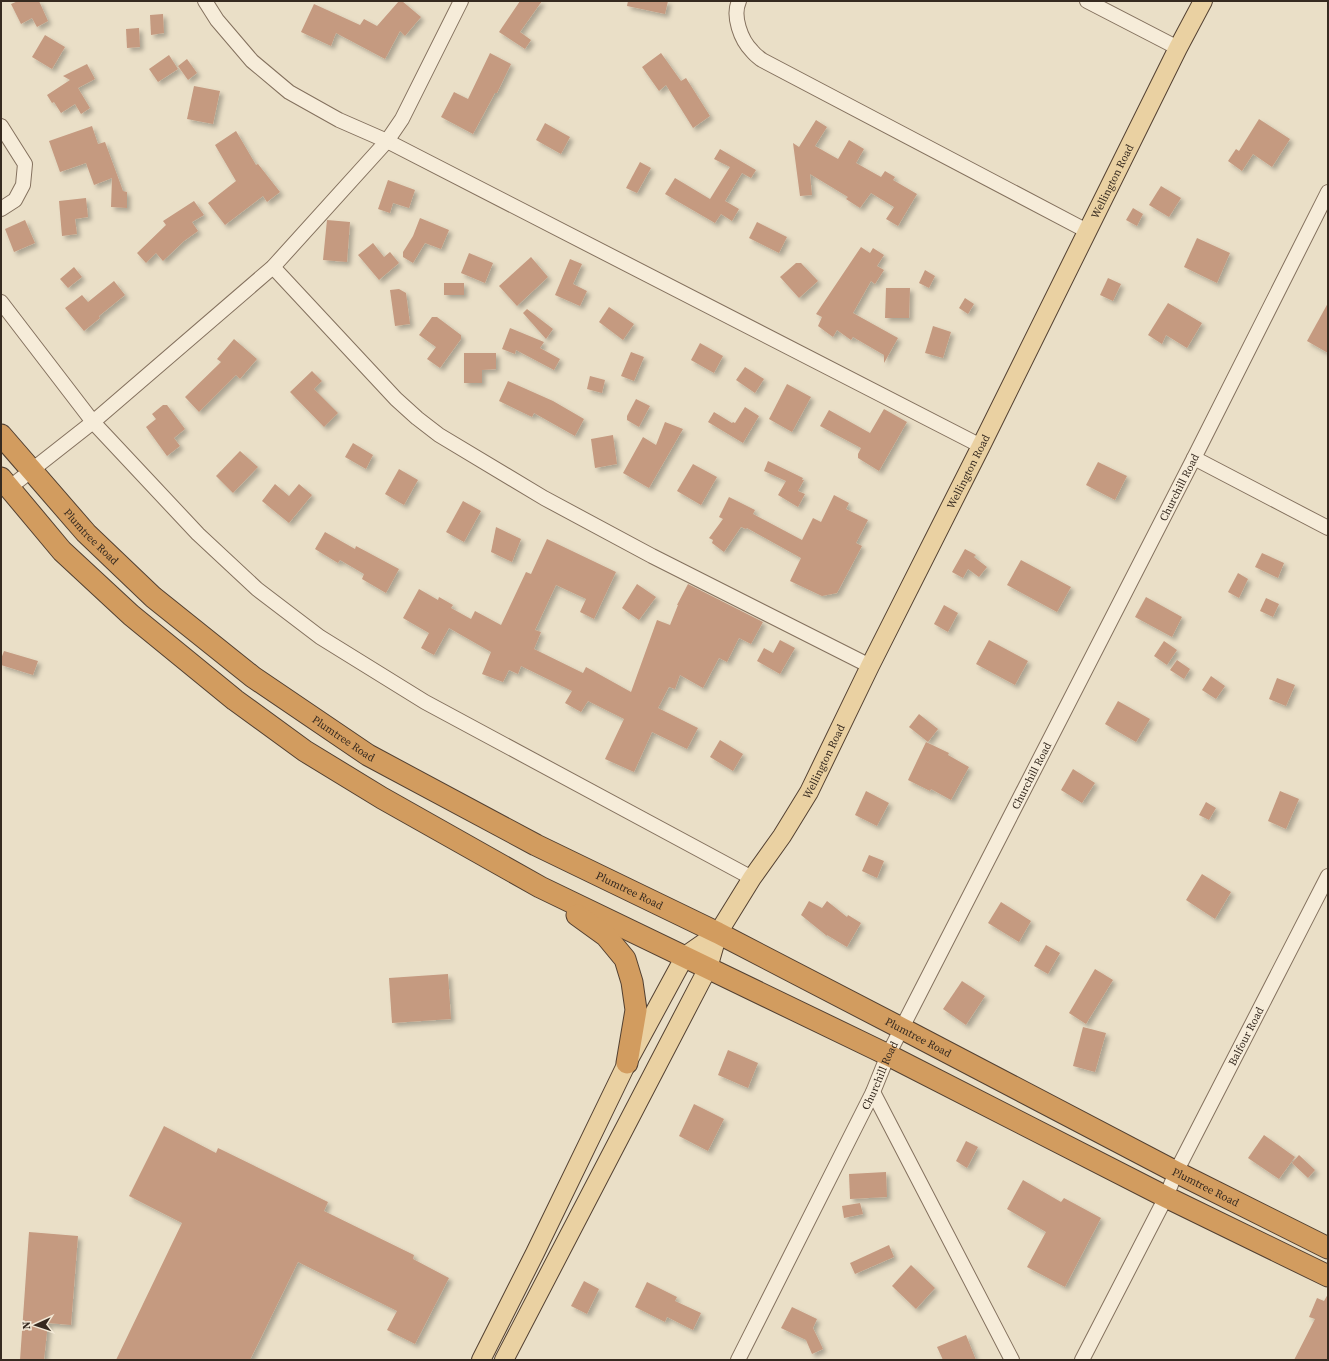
<svg xmlns="http://www.w3.org/2000/svg" width="1329" height="1361" font-family="'Source Serif 4',serif">
<style>
.building{fill:#c59a80;filter:url(#shadow)}
.lines{fill:none;stroke-linecap:round;stroke-linejoin:round}
.minor-casing{stroke:#84715e;stroke-width:16}
.major-casing{stroke:#534031;stroke-width:20}
.highway-casing{stroke:#534031;stroke-width:23}
.minor{stroke:#f6ecd9;stroke-width:14}
.major{stroke:#ead1a2;stroke-width:18}
.highway{stroke:#d29c5f;stroke-width:21}
.labels{text-anchor:middle;dominant-baseline:central;stroke-width:3.5;stroke-linejoin:round;paint-order:stroke}
.street-label{font-size:11px;fill:#362a20;stroke:#f3e9d6}
</style>
<defs>
<filter id="shadow"><feDropShadow dx="3.5" dy="3.5" stdDeviation="2" flood-color="#0004"/></filter>
</defs>
<rect width="100%" height="100%" fill="#eadfc7"/>
<!-- building -->
<g class="building">
<polygon points="18,1 39,1 48,21 37,27 32,18 21,24 11,4"/>
<polygon points="399,1 402,1 421,17 405,36 400,31 385,59 336,33 331,46 301,32 314,4 360,25 364,19 377,26"/>
<polygon points="520,1 542,1 520,32 531,40 525,49 499,32"/>
<polygon points="628,1 668,1 665,14 627,6"/>
<polygon points="163,14 164,33 151,35 150,15"/>
<polygon points="139,28 140,47 127,48 126,29"/>
<polygon points="45,35 65,47 52,69 32,57"/>
<polygon points="490,53 511,64 497,93 495,93 473,134 441,117 454,92 468,99"/>
<polygon points="661,53 681,81 686,78 710,116 693,128 666,85 659,91 642,67"/>
<polygon points="169,55 178,69 158,82 149,69"/>
<polygon points="187,59 197,73 188,80 178,66"/>
<polygon points="87,64 95,79 78,88 90,108 81,114 75,104 61,113 54,102 52,103 47,95 70,80 63,76"/>
<polygon points="194,86 220,91 213,124 187,119"/>
<polygon points="1259,119 1290,139 1272,167 1253,154 1242,171 1228,161 1236,149 1239,151"/>
<polygon points="816,120 827,127 815,146 838,159 849,140 864,149 856,163 881,177 885,171 895,177 893,180 917,194 898,226 886,219 894,207 871,193 860,208 846,199 848,197 810,174 812,195 800,196 793,143 799,147"/>
<polygon points="545,123 570,137 561,154 536,140"/>
<polygon points="92,126 98,144 105,142 123,191 127,192 127,208 111,207 112,178 94,185 86,163 60,172 49,141"/>
<polygon points="236,131 256,165 258,164 280,192 267,202 263,196 225,225 208,203 236,181 215,145"/>
<polygon points="720,149 756,170 751,178 742,173 725,201 739,209 732,221 721,214 715,223 665,194 675,178 710,199 730,167 714,159"/>
<polygon points="640,162 651,168 637,193 626,188"/>
<polygon points="388,180 415,190 409,208 393,203 390,213 378,209"/>
<polygon points="1161,186 1181,198 1169,217 1149,205"/>
<polygon points="86,198 88,217 75,219 77,234 62,236 59,201"/>
<polygon points="194,201 204,215 192,222 198,231 184,241 163,261 156,253 146,263 137,253 166,225 163,221"/>
<polygon points="1133,208 1143,214 1137,226 1126,220"/>
<polygon points="420,218 449,230 441,249 425,243 413,263 403,257 403,252 413,236"/>
<polygon points="25,220 35,243 14,252 5,229"/>
<polygon points="327,220 350,222 347,262 323,260"/>
<polygon points="757,222 787,237 779,253 749,238"/>
<polygon points="1197,238 1230,253 1217,283 1184,267"/>
<polygon points="373,243 384,257 390,252 399,263 379,280 358,255"/>
<polygon points="861,247 870,253 873,248 884,255 877,266 884,270 875,284 871,281 853,313 898,338 884,363 884,355 853,337 851,340 837,330 833,337 818,326 822,317 816,314"/>
<polygon points="469,253 493,263 485,283 461,273"/>
<polygon points="531,257 548,277 517,306 499,286"/>
<polygon points="570,259 582,264 573,284 587,291 580,306 555,295"/>
<polygon points="796,263 801,263 818,281 799,298 780,277"/>
<polygon points="74,267 82,277 68,288 60,279"/>
<polygon points="925,270 935,276 929,288 919,283"/>
<polygon points="1108,278 1121,284 1113,301 1100,295"/>
<polygon points="114,281 125,295 99,316 100,318 84,331 65,308 82,295 88,302"/>
<rect x="444" y="283" width="20" height="12"/>
<polygon points="886,288 910,288 909,318 885,318"/>
<polygon points="399,289 406,293 410,324 395,326 390,290"/>
<polygon points="965,298 974,304 968,314 959,308"/>
<polygon points="1168,303 1202,323 1187,348 1166,335 1162,344 1148,335"/>
<polygon points="1328,303 1328,353 1307,341"/>
<polygon points="609,307 634,324 623,340 599,322"/>
<polygon points="527,309 553,329 546,339 523,313"/>
<polygon points="432,317 437,317 461,335 461,339 440,368 427,359 436,347 419,335"/>
<polygon points="933,326 951,332 943,358 925,353"/>
<polygon points="510,328 544,342 540,348 560,359 554,370 516,350 515,354 502,349"/>
<polygon points="234,339 257,359 240,379 236,375 199,412 185,397 221,362 217,359"/>
<polygon points="700,343 723,356 714,373 691,360"/>
<polygon points="631,352 644,357 634,381 621,376"/>
<polygon points="464,353 496,353 496,369 482,370 482,383 464,383"/>
<polygon points="745,367 764,379 755,393 736,380"/>
<polygon points="312,371 322,381 314,389 338,413 324,427 290,392"/>
<polygon points="590,376 605,380 602,393 587,389"/>
<polygon points="508,381 553,401 584,419 575,436 534,413 532,417 499,401"/>
<polygon points="787,384 811,397 792,432 769,419"/>
<polygon points="636,399 650,406 639,427 627,420 627,416"/>
<polygon points="163,405 167,405 185,429 174,438 180,446 167,456 146,427 156,419 152,414"/>
<polygon points="745,407 759,416 743,443 708,422 714,412 732,423 733,422 735,423"/>
<polygon points="884,409 907,422 879,471 858,458 858,454 861,448 820,426 829,410 870,433"/>
<polygon points="665,422 683,429 649,488 623,473 643,437 656,445"/>
<polygon points="613,435 617,464 595,468 591,439"/>
<polygon points="353,443 373,455 366,469 345,457"/>
<polygon points="240,451 258,467 233,493 216,476"/>
<polygon points="768,461 803,478 802,480 804,480 798,491 805,494 798,507 778,495 786,481 764,471"/>
<polygon points="1098,462 1127,476 1115,500 1086,485"/>
<polygon points="693,464 717,477 701,505 677,491"/>
<polygon points="399,469 418,480 404,505 385,494"/>
<polygon points="275,484 289,496 299,484 312,495 289,523 262,501"/>
<polygon points="834,495 849,503 846,509 868,520 856,543 862,546 837,593 822,596 790,581 801,558 747,528 746,529 741,527 724,552 712,543 713,540 709,538 723,519 719,517 729,497 755,510 753,514 802,540 813,518 821,522"/>
<polygon points="463,501 481,511 464,542 446,532"/>
<polygon points="496,527 521,539 512,562 491,552"/>
<polygon points="325,532 355,549 356,546 399,569 386,593 362,579 364,574 340,560 338,563 315,549"/>
<polygon points="547,539 616,572 594,619 580,612 586,599 556,585 535,630 541,632 534,649 583,673 586,667 631,692 657,620 670,625 678,605 677,605 688,584 763,622 751,644 739,638 727,662 719,658 703,688 680,675 675,689 669,687 658,708 698,728 687,749 652,732 634,772 605,759 624,719 588,701 581,712 565,703 572,691 521,666 518,674 509,670 503,682 482,674 491,652 449,628 434,655 421,648 429,633 403,618 419,589 438,600 439,597 453,605 451,608 471,619 475,611 501,625 526,572 531,574"/>
<polygon points="965,549 976,555 974,557 987,567 979,577 968,569 963,578 952,572"/>
<polygon points="1262,553 1284,563 1278,578 1255,567"/>
<polygon points="1021,560 1071,587 1057,612 1007,585"/>
<polygon points="1238,573 1248,579 1239,598 1228,592"/>
<polygon points="637,584 656,597 639,620 622,608"/>
<polygon points="1146,597 1182,617 1172,637 1135,617"/>
<polygon points="1266,598 1279,604 1273,617 1260,611"/>
<polygon points="944,605 958,613 948,632 934,624"/>
<polygon points="780,640 795,648 780,674 757,661 764,648 773,653"/>
<polygon points="989,640 1028,661 1015,685 976,664"/>
<polygon points="1164,641 1177,650 1167,665 1154,656"/>
<polygon points="4,651 38,661 33,675 1,665 1,659"/>
<polygon points="1177,660 1190,669 1184,679 1170,670"/>
<polygon points="1211,676 1225,686 1216,699 1202,690"/>
<polygon points="1277,678 1295,685 1286,706 1269,699"/>
<polygon points="1118,701 1150,719 1136,742 1105,724"/>
<polygon points="919,714 938,729 928,742 909,727"/>
<polygon points="720,740 743,754 733,771 710,757"/>
<polygon points="926,742 949,753 948,755 969,767 951,800 931,789 930,791 908,780"/>
<polygon points="1073,769 1095,783 1082,803 1061,790"/>
<polygon points="866,791 889,803 877,826 855,815"/>
<polygon points="1280,791 1299,799 1286,829 1268,821"/>
<polygon points="1206,802 1216,808 1209,820 1199,815"/>
<polygon points="869,855 884,861 877,878 862,871"/>
<polygon points="1202,874 1231,892 1215,919 1186,900"/>
<polygon points="809,901 822,908 827,901 847,917 848,915 861,923 847,947 827,935 827,936 801,915"/>
<polygon points="1001,902 1031,921 1019,942 988,923"/>
<polygon points="1046,945 1060,953 1048,974 1034,966"/>
<polygon points="1095,969 1113,980 1086,1024 1069,1013"/>
<polygon points="448,974 451,1019 392,1023 389,978"/>
<polygon points="962,981 985,996 966,1025 943,1009"/>
<polygon points="1083,1027 1106,1033 1095,1072 1073,1066"/>
<polygon points="728,1050 758,1063 748,1088 718,1075"/>
<polygon points="694,1104 724,1119 708,1151 679,1136"/>
<polygon points="164,1126 216,1153 218,1148 328,1202 324,1211 414,1255 413,1259 449,1278 415,1344 387,1330 397,1311 298,1262 250,1360 116,1360 182,1223 129,1196"/>
<polygon points="1264,1135 1295,1157 1279,1179 1248,1158"/>
<polygon points="966,1141 978,1147 967,1168 956,1161"/>
<polygon points="1299,1155 1315,1170 1308,1178 1292,1163"/>
<polygon points="886,1172 887,1197 850,1199 849,1174"/>
<polygon points="1023,1180 1061,1202 1064,1198 1101,1218 1065,1287 1027,1267 1046,1232 1007,1209"/>
<polygon points="860,1203 863,1214 844,1218 842,1206"/>
<polygon points="29,1232 78,1236 71,1325 48,1323 44,1360 20,1360"/>
<polygon points="889,1245 894,1257 855,1274 850,1263"/>
<polygon points="911,1265 935,1288 916,1309 892,1286"/>
<polygon points="584,1281 599,1289 587,1314 571,1306"/>
<polygon points="647,1282 677,1297 675,1301 701,1313 693,1330 667,1317 665,1322 635,1307"/>
<polygon points="1328,1294 1328,1360 1294,1360 1315,1319 1309,1317 1317,1298 1324,1301"/>
<polygon points="792,1307 817,1319 813,1328 823,1349 812,1354 806,1340 781,1328"/>
<polygon points="966,1335 976,1360 943,1360 937,1347"/>
</g>
<g class="lines">
<defs>
<g id="minor">
<polyline points="205,1 217,20 252,61 289,92 339,120 387,141 981,446"/>
<path d="M739,1c-7,15 2,39 13,50 3,4 6,6 10,9l325,171"/>
<polyline points="1087,1 1178,48"/>
<polyline points="1,126 25,164 23,185 15,200 1,209"/>
<polyline points="273,267 396,399 417,418 439,435 544,498 652,556 870,666"/>
<polyline points="1,302 93,422 198,534 257,589 320,637 425,702 752,878"/>
<polyline points="1194,458 1328,528"/>
<polyline points="9,488 93,422 273,267 387,141 402,119 461,1"/>
<polyline points="873,1092 1012,1360"/>
<path id="s1" d="M738,1360l135,-268 15,-37 306,-597 134,-266"/>
<path id="s2" d="M1082,1360l84,-163 10,-25 152,-296"/>
</g>
<g id="major">
<polyline points="481,1360 535,1253 627,1063 685,956 718,933"/>
<path id="s3" d="M504,1360l204,-392 10,-35 34,-55 30,-42 27,-44 61,-126 111,-220 197,-398 25,-47"/>
</g>
<g id="highway">
<path id="s4" d="M1,435l85,98 67,64 100,80 115,78 168,90 182,88 183,95 275,144 152,76"/>
<polyline points="1,478 62,551 131,615 235,700 305,751 382,798 540,887 888,1055 1166,1197 1328,1276"/>
<polyline points="577,915 606,936 625,959 632,982 636,1010 627,1063"/>
</g>
</defs>
<!-- minor casing -->
<use href="#minor" class="minor-casing"/>
<!-- major casing -->
<use href="#major" class="major-casing"/>
<!-- highway casing -->
<use href="#highway" class="highway-casing"/>
<!-- minor -->
<use href="#minor" class="minor"/>
<!-- major -->
<use href="#major" class="major"/>
<!-- highway -->
<use href="#highway" class="highway"/>
</g>
<g class="labels">
<!-- street labels -->
<g class="street-label">
<text stroke="none"><textPath href="#s3" startOffset="1328">Wellington Road</textPath></text>
<text stroke="none"><textPath href="#s3" startOffset="1004">Wellington Road</textPath></text>
<text stroke="none"><textPath href="#s1" startOffset="978">Churchill Road</textPath></text>
<text stroke="none"><textPath href="#s4" startOffset="136">Plumtree Road</textPath></text>
<text stroke="none"><textPath href="#s4" startOffset="460">Plumtree Road</textPath></text>
<text stroke="none"><textPath href="#s3" startOffset="680">Wellington Road</textPath></text>
<text stroke="none"><textPath href="#s1" startOffset="654">Churchill Road</textPath></text>
<text stroke="none"><textPath href="#s4" startOffset="784">Plumtree Road</textPath></text>
<text stroke="none"><textPath href="#s2" startOffset="363">Balfour Road</textPath></text>
<text stroke="none"><textPath href="#s4" startOffset="1108">Plumtree Road</textPath></text>
<text stroke="none"><textPath href="#s1" startOffset="318">Churchill Road</textPath></text>
<text stroke="none"><textPath href="#s4" startOffset="1432">Plumtree Road</textPath></text>
</g>
</g>
<!-- border -->
<rect width="1329" height="1361" fill="none" stroke="#362a20" stroke-width="4"/>
<!-- north arrow -->
<g transform="translate(36 1325) rotate(267)" stroke="#f3e9d6" stroke-width="3" paint-order="stroke">
<path d="M0-3L7 15L0 10L-7 15Z" fill="#362a20"/>
<text y="-6" font-size="11" font-weight="bold" text-anchor="middle" fill="#362a20">N</text>
</g>
</svg>
